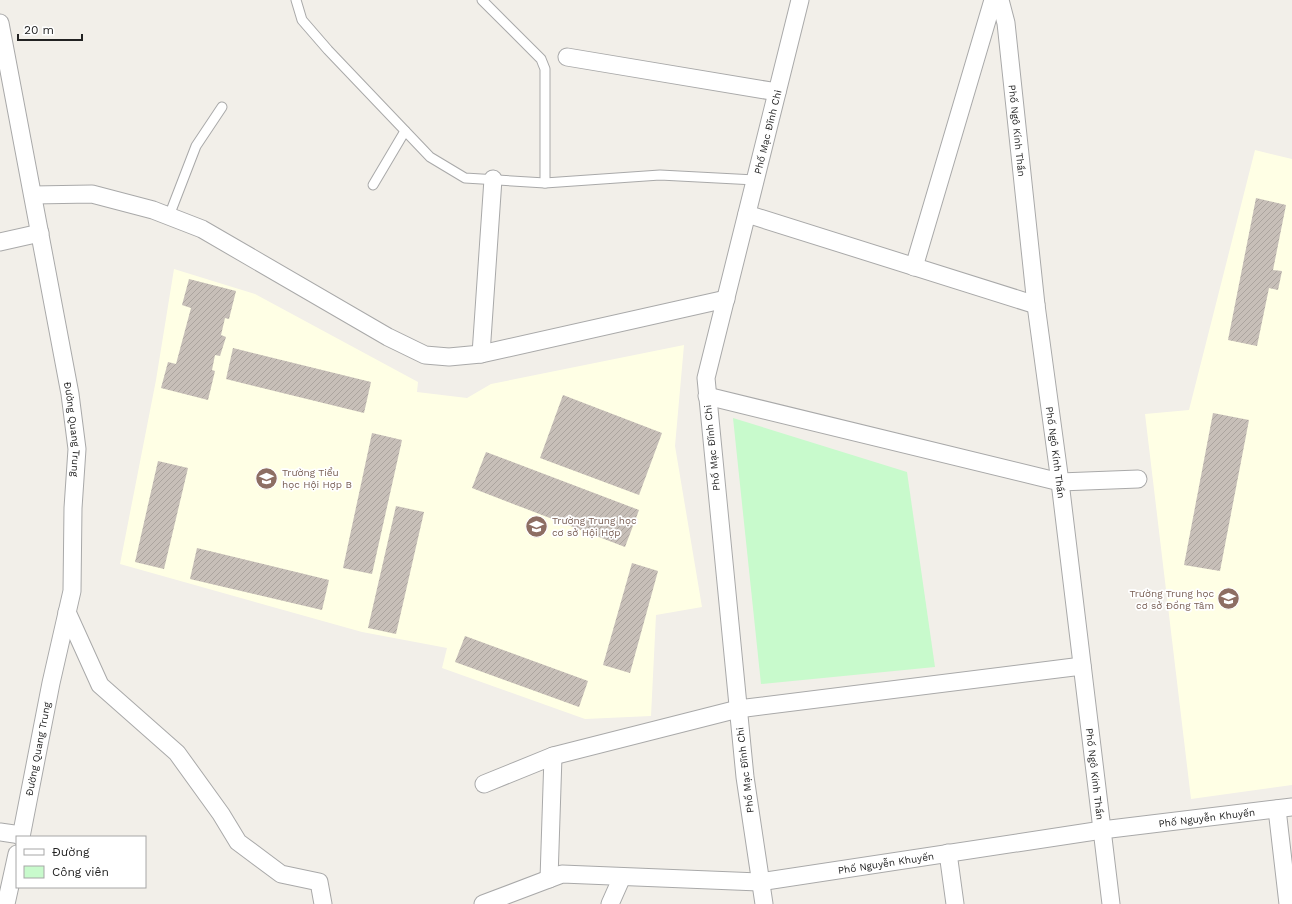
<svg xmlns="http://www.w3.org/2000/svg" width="1292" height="904" font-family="'Work Sans',sans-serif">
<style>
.education{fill:#ffffe5}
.park{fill:#c8facc}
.building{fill:url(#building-hatch)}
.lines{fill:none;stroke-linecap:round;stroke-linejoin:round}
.service-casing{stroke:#a9a9a9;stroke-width:11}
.minor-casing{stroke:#a9a9a9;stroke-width:19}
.service{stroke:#fff;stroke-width:9}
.minor{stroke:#fff;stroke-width:17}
.labels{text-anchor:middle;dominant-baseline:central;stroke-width:3.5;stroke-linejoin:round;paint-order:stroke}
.street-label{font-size:10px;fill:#222;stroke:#fff}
.education-label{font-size:10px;fill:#785e54;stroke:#fff;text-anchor:start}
</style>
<defs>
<pattern id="building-hatch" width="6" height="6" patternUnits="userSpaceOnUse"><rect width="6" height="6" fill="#c7bfb8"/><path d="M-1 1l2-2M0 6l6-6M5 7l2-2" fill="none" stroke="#aba49e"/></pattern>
</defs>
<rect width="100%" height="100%" fill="#f2efe9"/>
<!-- education -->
<g class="education">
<polygon points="1255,150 1292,159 1292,785 1191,799 1145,414 1189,410"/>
<polygon points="174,269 255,294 418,382 417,392 467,398 491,384 684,345 675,446 702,607 656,615 651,716 585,719 442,668 447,648 362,632 120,564 156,380"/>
</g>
<!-- park -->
<polygon class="park" points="733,418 907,472 935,667 761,684"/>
<!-- building -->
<g class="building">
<polygon points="1256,198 1286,205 1273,270 1282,271 1278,290 1269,288 1257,346 1228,340"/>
<polygon points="189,279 236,291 229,319 225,318 221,335 226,337 220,356 215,355 212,370 215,371 208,400 161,388 168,362 176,364 191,308 182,305"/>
<polygon points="233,348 371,382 364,413 226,379"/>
<polygon points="563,395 662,433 639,495 540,458"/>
<polygon points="1213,413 1249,420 1220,571 1184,565"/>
<polygon points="372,433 402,440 372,574 343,568"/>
<polygon points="486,452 639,510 625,547 472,488"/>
<polygon points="158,461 188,468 164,569 135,562"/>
<polygon points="396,506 424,512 396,634 368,628"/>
<polygon points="197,548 329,580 322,610 190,579"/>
<polygon points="632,563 658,571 630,673 603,665"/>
<polygon points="465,636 588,681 579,707 455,662"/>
</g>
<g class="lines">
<defs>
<g id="service">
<polyline points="296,0 302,20 328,50 430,157 465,178 545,183 660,175 755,180"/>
<polyline points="482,0 541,59 545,69 545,183"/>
<polyline points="373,185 405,131"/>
<polyline points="169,216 196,146 222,107"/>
</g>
<g id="minor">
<path id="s1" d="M1000,0l6,23 30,282 24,177 51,422"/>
<path id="s2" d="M0,23l70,371 7,55 -4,59 -1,83 -21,92 -30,154"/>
<polyline points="567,57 777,92"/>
<polyline points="33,195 92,194 153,210 202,229 388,337 425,355 449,357 481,354 726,299"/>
<polyline points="747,214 1036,305"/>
<polyline points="0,242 40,233"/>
<polyline points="914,267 993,0"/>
<polyline points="481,354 493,179"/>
<polyline points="707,396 1060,482 1138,479"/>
<polyline points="67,612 100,685 177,753 221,814 238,842 281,874 319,882 323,904"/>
<polyline points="484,784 553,756 738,709 1082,666"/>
<polyline points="1277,809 1288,904"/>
<polyline points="0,832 21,835"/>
<polyline points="948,853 955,904"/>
<polyline points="549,879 553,756"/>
<polyline points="6,904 17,854"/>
<path id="s3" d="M483,904l79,-30 197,8 343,-52 190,-23"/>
<polyline points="610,904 622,877"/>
<path id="s4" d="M764,904l-19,-127 -39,-399 94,-378"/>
</g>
</defs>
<!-- service casing -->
<use href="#service" class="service-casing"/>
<!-- minor casing -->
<use href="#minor" class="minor-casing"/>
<!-- service -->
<use href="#service" class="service"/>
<!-- minor -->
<use href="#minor" class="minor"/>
</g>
<!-- icons -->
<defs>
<symbol id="school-disc" viewBox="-11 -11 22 22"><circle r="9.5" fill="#8d6e63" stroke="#fff"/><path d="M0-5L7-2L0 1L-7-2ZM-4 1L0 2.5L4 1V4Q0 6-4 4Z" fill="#fff"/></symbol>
</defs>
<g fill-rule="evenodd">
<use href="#school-disc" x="254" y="466" width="25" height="25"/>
<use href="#school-disc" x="524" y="514" width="25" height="25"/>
<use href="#school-disc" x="1216" y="586" width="25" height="25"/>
</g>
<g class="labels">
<!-- street labels -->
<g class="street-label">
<text stroke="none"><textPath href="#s1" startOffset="132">Phố Ngô Kính Thần</textPath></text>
<text stroke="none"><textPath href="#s4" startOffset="783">Phố Mạc Đĩnh Chi</textPath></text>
<text stroke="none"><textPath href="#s2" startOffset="413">Đường Quang Trung</textPath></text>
<text transform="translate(712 448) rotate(-96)">Phố Mạc Đĩnh Chi</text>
<text stroke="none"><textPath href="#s1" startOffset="456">Phố Ngô Kính Thần</textPath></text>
<text transform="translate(38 749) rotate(-79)">Đường Quang Trung</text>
<text transform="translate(745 770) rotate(-97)">Phố Mạc Đĩnh Chi</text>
<text stroke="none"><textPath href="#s1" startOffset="780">Phố Ngô Kính Thần</textPath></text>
<text stroke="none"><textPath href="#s3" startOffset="734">Phố Nguyễn Khuyến</textPath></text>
<text stroke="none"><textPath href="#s3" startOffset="410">Phố Nguyễn Khuyến</textPath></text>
</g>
<!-- education labels -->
<g class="education-label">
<text x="282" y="472">Trường Tiểu<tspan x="282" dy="12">học Hội Hợp B</tspan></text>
<text x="552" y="520">Trường Trung học<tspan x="552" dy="12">cơ sở Hội Hợp</tspan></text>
<text x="1214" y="593" text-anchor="end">Trường Trung học<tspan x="1214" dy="12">cơ sở Đồng Tâm</tspan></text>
</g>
</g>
<!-- legend -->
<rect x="16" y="836" width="130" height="52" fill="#ffffff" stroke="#a7a7a7"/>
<rect x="24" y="849" width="20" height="6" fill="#ffffff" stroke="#a7a7a7"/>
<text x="52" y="856" font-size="12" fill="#222222">Đường</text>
<rect x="24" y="866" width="20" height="12" fill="#c8facc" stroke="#a7a7a7"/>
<text x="52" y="876" font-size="12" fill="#222222">Công viên</text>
<!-- scale -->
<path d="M18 34v6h64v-6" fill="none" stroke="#222222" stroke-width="2"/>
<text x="24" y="34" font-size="12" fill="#222222" stroke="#ffffff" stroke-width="3" paint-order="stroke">20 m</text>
</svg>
